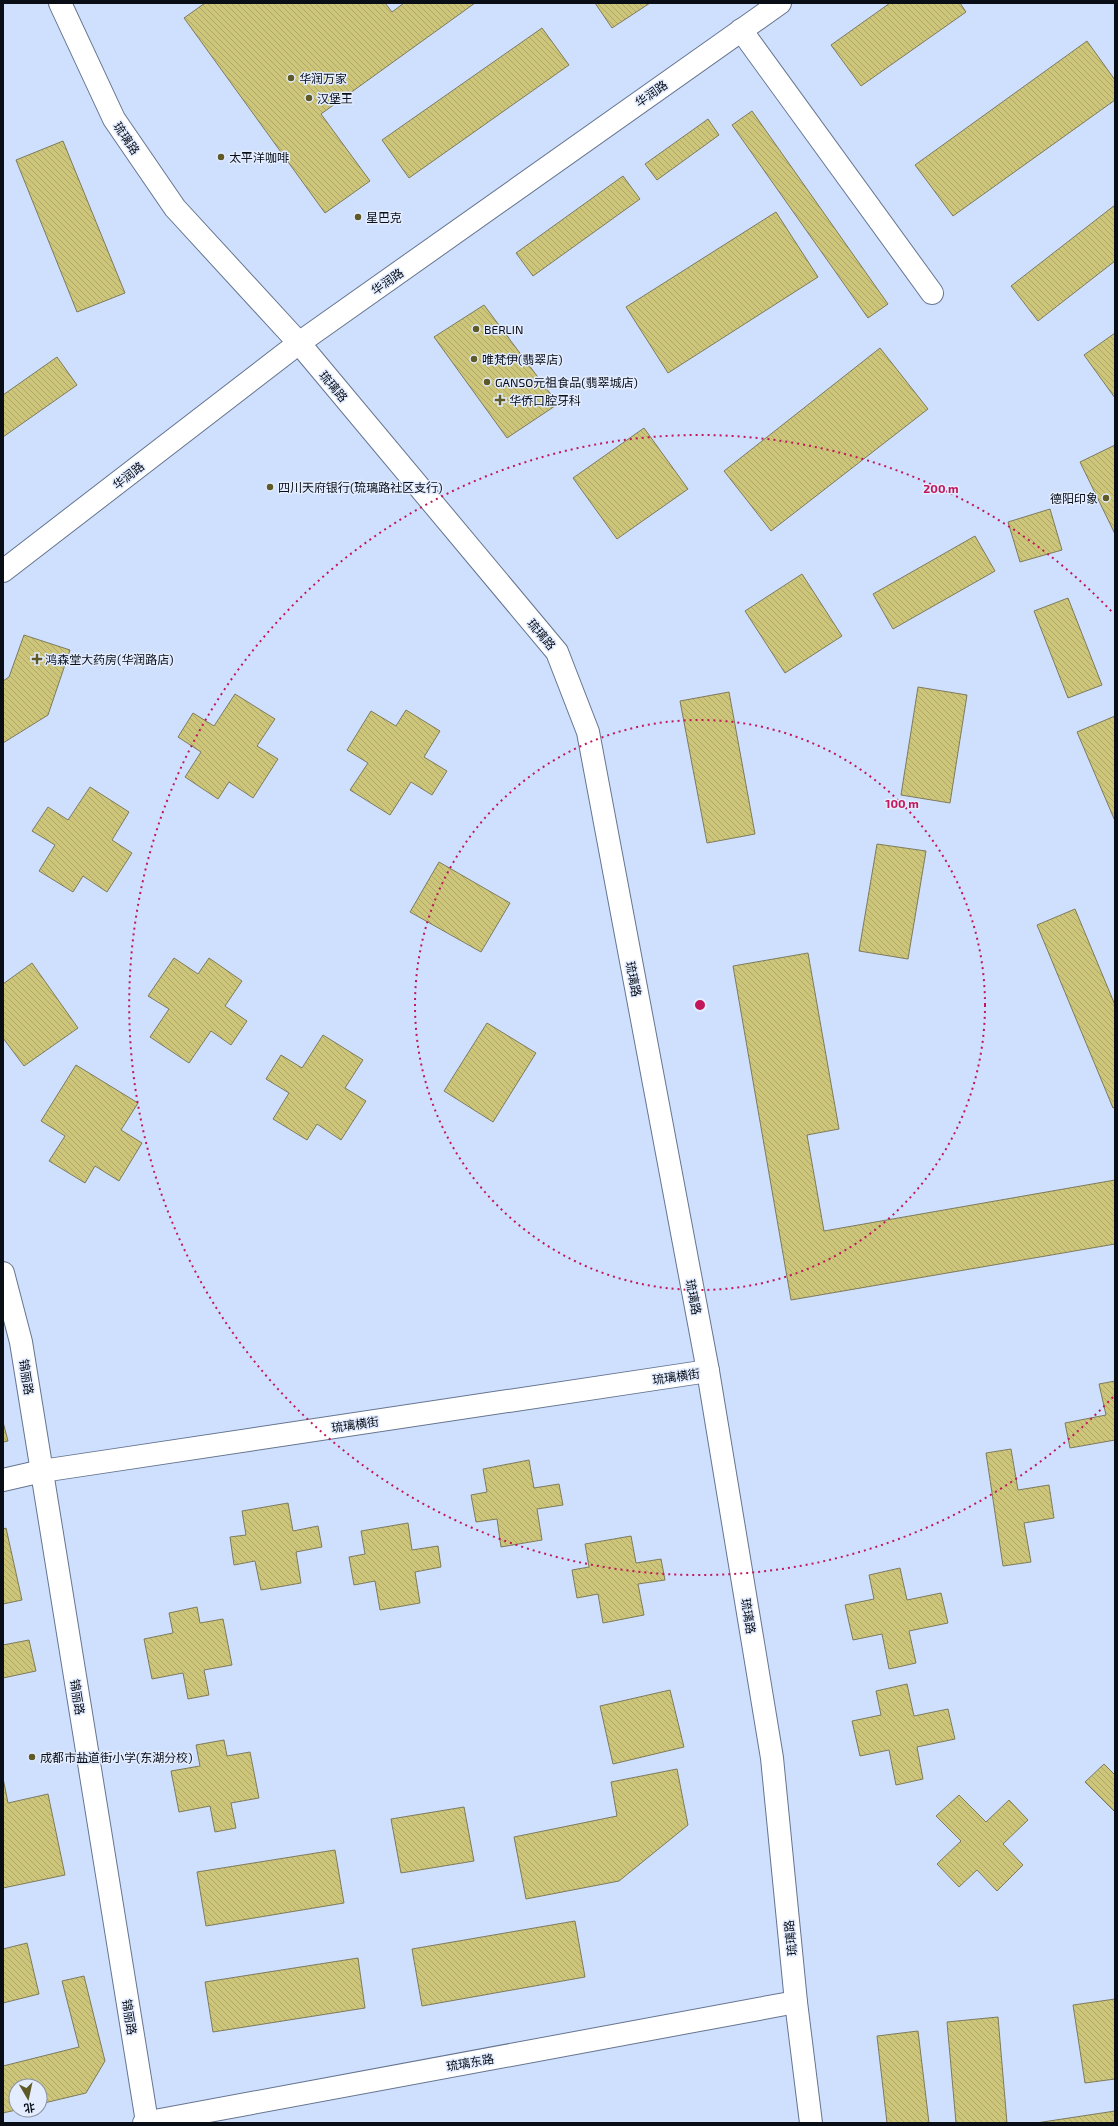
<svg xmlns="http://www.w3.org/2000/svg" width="1118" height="2126" font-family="'Exo 2','Noto Sans SC',sans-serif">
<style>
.building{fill:url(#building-back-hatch);stroke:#7e7b5d}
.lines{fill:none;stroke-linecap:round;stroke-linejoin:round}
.minor-casing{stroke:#66758f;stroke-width:24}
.tertiary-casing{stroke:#66758f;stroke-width:24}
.minor{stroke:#fff;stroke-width:22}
.tertiary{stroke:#fff;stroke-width:22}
.ring{fill:none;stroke:#c2185b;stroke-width:2;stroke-dasharray:2 4}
.poi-dot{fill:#5e5926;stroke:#e3edff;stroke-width:1.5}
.labels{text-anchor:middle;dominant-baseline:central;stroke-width:3;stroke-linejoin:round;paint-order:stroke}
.poi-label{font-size:12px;fill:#080d16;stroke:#e3edff;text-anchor:start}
.street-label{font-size:12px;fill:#080d16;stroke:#e3edff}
.centre{fill:#c2185b;stroke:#e3edff;stroke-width:2}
.ring-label{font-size:12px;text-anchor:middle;font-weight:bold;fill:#c2185b;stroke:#e3edff;stroke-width:3;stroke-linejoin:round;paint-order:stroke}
</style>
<defs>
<pattern id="building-back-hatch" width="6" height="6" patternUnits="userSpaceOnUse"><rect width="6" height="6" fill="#ccc57a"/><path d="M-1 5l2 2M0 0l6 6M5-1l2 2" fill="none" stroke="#aea869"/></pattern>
</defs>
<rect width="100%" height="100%" fill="#cfe0fe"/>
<!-- building -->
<g class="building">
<polygon points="205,3 385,3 392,12 404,3 475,3 321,114 370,181 325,213 184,18"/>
<polygon points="595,3 650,3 612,28"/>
<polygon points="890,3 960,3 966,12 861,86 831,45"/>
<polygon points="542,28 569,65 409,178 382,140"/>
<polygon points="1087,41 1115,80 1115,100 953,216 915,165"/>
<polygon points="752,111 888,304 868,318 732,125"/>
<polygon points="708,119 719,135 657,180 645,164"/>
<polygon points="63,141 125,293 77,312 16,160"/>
<polygon points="623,176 640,199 533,276 516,253"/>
<polygon points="1115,205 1115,261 1038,321 1011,286"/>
<polygon points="776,212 818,277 668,373 626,307"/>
<polygon points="484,305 558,404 507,438 434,337"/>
<polygon points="1115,333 1115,398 1084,355"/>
<polygon points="880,348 928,409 771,531 724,471"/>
<polygon points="57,357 77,385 3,437 3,395"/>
<polygon points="644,428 688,489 617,539 573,478"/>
<polygon points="1115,445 1115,534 1080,462"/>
<polygon points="1050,509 1062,550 1020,562 1008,522"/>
<polygon points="975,536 995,571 893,629 873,594"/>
<polygon points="802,574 842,636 785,673 745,611"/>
<polygon points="1068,598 1102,685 1068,698 1034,611"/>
<polygon points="24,635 70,650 48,715 3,743 3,681 9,677"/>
<polygon points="918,687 967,695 950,803 901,795"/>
<polygon points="729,692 755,834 707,843 680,701"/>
<polygon points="235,694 275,719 257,746 278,759 253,798 229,782 218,799 185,777 201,752 178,737 193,713 214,726"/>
<polygon points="406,710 440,731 424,757 447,771 432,795 411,782 390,815 350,790 368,763 347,750 371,711 396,726"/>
<polygon points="1115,716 1115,821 1077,732"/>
<polygon points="90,787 129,812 112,840 132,853 107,892 83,876 73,892 39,871 55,845 32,831 48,807 68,820"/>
<polygon points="877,844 926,851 908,959 859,951"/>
<polygon points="439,862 510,903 481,952 410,912"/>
<polygon points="1075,909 1115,1005 1115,1107 1113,1108 1037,925"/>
<polygon points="808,953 839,1129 807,1135 824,1231 1115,1180 1115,1244 791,1300 733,966"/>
<polygon points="174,958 198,974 209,958 242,981 225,1006 247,1021 231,1045 211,1031 189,1063 150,1037 169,1009 148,996"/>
<polygon points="32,963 78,1028 24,1066 3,1038 3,984"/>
<polygon points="487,1023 536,1053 493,1122 444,1091"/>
<polygon points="323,1035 363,1060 345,1088 366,1101 341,1140 317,1124 307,1140 273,1119 289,1093 266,1079 281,1055 302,1068"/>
<polygon points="76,1065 138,1103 121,1130 142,1143 119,1181 95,1166 85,1183 49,1161 65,1136 41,1121"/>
<polygon points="1115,1381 1115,1440 1070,1448 1065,1423 1106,1415 1099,1384"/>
<polygon points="3,1422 8,1441 3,1442"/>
<polygon points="1011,1449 1018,1490 1049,1485 1054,1518 1024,1523 1031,1562 1003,1566 986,1453"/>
<polygon points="529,1460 534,1488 559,1484 563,1505 537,1509 542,1540 501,1547 497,1519 476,1522 471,1495 487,1492 483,1469"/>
<polygon points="288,1503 293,1531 318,1526 322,1547 296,1552 301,1583 261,1590 255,1561 234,1565 230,1537 246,1535 242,1511"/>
<polygon points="408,1523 412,1550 438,1546 441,1567 415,1572 420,1603 380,1610 375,1581 354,1585 349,1557 365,1554 361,1531"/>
<polygon points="6,1528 22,1600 3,1604 3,1529"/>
<polygon points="631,1536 636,1563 661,1559 665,1580 638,1584 644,1615 603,1623 598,1594 577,1598 572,1570 589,1567 585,1544"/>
<polygon points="900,1568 907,1600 941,1593 948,1623 909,1631 916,1663 889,1669 882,1634 853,1640 845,1605 874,1599 869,1575"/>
<polygon points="197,1607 200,1623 223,1619 232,1665 204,1670 209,1695 188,1699 183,1673 152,1679 144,1639 173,1633 169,1613"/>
<polygon points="29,1640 36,1671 3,1678 3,1645"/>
<polygon points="907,1684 914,1716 948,1709 955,1739 917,1747 923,1779 896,1785 889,1750 860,1756 852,1721 881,1715 876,1691"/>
<polygon points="670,1690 684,1747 613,1764 600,1706"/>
<polygon points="224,1740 227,1756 250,1752 259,1798 231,1803 236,1828 215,1832 210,1806 179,1812 171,1771 200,1766 196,1745"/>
<polygon points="1104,1764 1115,1775 1115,1812 1085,1782"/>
<polygon points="677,1769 688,1825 619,1881 526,1899 514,1837 617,1816 611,1782"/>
<polygon points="3,1778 8,1803 48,1794 65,1875 3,1888"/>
<polygon points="959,1795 986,1822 1009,1800 1028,1820 1003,1844 1023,1865 997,1891 977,1870 959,1887 937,1864 961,1841 936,1816"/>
<polygon points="464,1807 474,1861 401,1873 391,1819"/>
<polygon points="335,1850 344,1903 206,1926 197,1872"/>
<polygon points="575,1921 585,1977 422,2006 412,1949"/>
<polygon points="27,1943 39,1994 3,2003 3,1949"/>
<polygon points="358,1958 365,2008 213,2032 205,1982"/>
<polygon points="84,1976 105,2061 86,2093 40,2104 40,2086 16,2086 16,2110 3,2113 3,2066 79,2047 62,1981"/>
<polygon points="1115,1999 1115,2079 1085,2083 1073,2005"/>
<polygon points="998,2017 1007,2123 956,2123 947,2022"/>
<polygon points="918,2031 929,2123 887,2123 877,2036"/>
<polygon points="1115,2111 1115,2123 1036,2123"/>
</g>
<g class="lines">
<defs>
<g id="minor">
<polyline points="741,30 932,293"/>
<polyline points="3,1273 21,1342 147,2122"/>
<polyline points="3,1480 42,1471 708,1371"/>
<polyline points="144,2123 796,2002"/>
</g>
<g id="tertiary">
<polyline points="60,3 114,119 175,208 299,343 557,652 588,732 708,1371 772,1758 796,2002 811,2123"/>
<polyline points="3,571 299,343 780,3"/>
</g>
</defs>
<!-- minor casing -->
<use href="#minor" class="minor-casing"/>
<!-- tertiary casing -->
<use href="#tertiary" class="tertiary-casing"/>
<!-- minor -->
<use href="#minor" class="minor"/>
<!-- tertiary -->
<use href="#tertiary" class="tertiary"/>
</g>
<!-- distance rings -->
<g class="ring">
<circle cx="700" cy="1005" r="285"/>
<path d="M1113 1397A570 570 0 1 1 1113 613"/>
</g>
<!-- markers -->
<g class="poi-dot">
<circle cx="291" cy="78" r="4"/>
<circle cx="309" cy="98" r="4"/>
<circle cx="221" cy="157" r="4"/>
<circle cx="358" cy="217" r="4"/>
<circle cx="476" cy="329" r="4"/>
<circle cx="474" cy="359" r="4"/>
<circle cx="487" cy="382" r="4"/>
<path d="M498 394h4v4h4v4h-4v4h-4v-4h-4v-4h4z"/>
<circle cx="270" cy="487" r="4"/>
<circle cx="1106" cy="498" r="4"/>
<path d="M35 653h4v4h4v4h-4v4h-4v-4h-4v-4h4z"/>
<circle cx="32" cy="1757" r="4"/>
</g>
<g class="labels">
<!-- poi labels -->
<g class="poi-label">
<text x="299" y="78">华润万家</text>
<text x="317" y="98">汉堡王</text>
<text x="229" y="157">太平洋咖啡</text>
<text x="366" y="217">星巴克</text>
<text x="484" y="329">BERLIN</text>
<text x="482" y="359">唯梵伊(翡翠店)</text>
<text x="495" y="382">GANSO元祖食品(翡翠城店)</text>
<text x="509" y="400">华侨口腔牙科</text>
<text x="278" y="487">四川天府银行(琉璃路社区支行)</text>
<text x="1098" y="498" text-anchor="end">德阳印象</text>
<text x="45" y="659">鸿森堂大药房(华润路店)</text>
<text x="40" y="1757">成都市盐道街小学(东湖分校)</text>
</g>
<!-- street labels -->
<g class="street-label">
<text transform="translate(651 93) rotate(-35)">华润路</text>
<text transform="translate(127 138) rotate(56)">琉璃路</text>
<text transform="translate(387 281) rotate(-35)">华润路</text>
<text transform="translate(334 386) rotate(50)">琉璃路</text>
<text transform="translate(128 475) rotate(-38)">华润路</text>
<text transform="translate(542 634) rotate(50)">琉璃路</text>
<text transform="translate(634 979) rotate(79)">琉璃路</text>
<text transform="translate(694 1297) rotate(79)">琉璃路</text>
<text transform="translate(676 1376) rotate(-8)">琉璃横街</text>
<text transform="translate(27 1377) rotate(81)">锦丽路</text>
<text transform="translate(355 1424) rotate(-8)">琉璃横街</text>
<text transform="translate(749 1616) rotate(81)">琉璃路</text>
<text transform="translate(78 1697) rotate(81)">锦丽路</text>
<text transform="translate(790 1938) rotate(-96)">琉璃路</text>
<text transform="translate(130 2017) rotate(81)">锦丽路</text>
<text transform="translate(470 2062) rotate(-10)">琉璃东路</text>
</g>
</g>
<circle cx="700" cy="1005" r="6" class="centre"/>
<g class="ring-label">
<text x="941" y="493">200 m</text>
<text x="902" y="808">100 m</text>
</g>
<!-- border -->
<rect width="1118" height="2126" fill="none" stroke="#080d16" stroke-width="8"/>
<!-- north arrow -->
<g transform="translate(28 2098) rotate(171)"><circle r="19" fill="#e3edff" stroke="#8b93a2"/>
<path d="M0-3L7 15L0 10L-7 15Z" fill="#5e5926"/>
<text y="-6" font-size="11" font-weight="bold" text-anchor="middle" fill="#080d16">北</text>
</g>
</svg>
